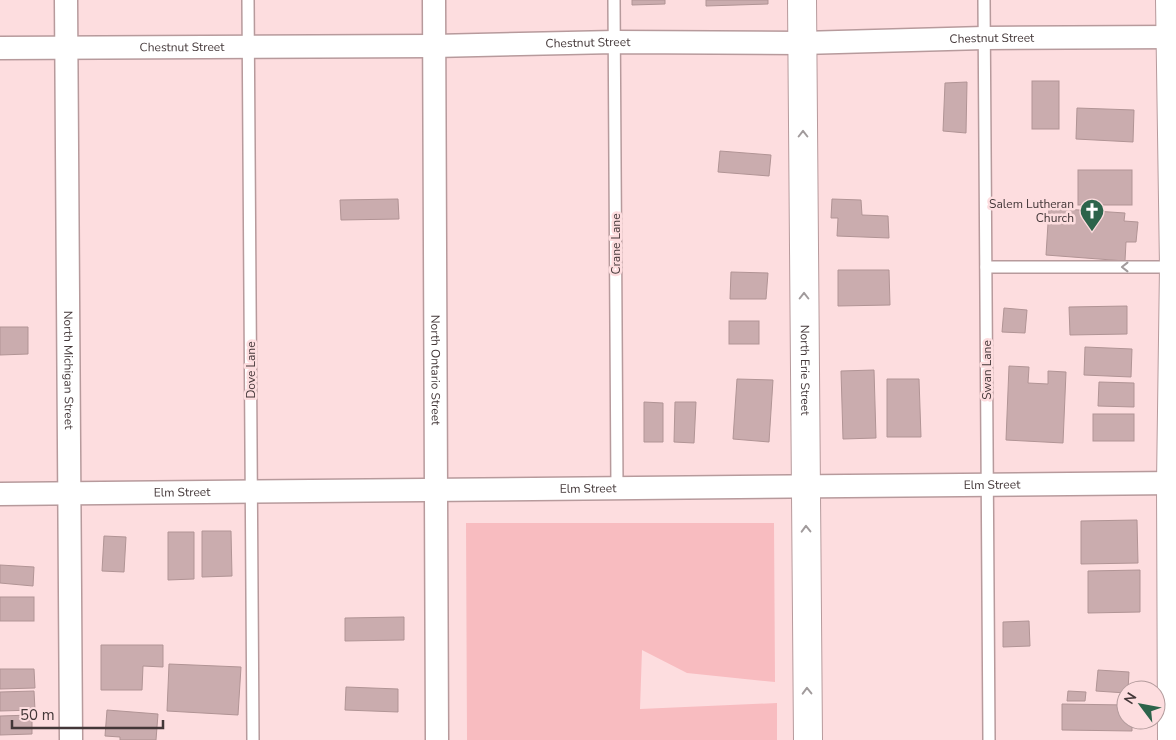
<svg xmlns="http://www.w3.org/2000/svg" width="1176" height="740" font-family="'Nunito Sans',sans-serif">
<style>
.green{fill:#f8bcc0}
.building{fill:#caacae;stroke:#b19495}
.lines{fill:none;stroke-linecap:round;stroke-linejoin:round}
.lane-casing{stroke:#b79a9c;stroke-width:14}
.street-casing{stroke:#b79a9c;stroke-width:25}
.secondary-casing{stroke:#b79a9c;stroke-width:30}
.lane{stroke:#fff;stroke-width:11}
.street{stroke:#fff;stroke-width:22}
.secondary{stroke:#fff;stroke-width:28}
.oneway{stroke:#a19b9c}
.labels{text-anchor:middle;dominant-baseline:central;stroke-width:5;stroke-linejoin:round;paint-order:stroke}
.street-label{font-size:12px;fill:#433738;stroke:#fddddf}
.poi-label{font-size:12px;fill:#433738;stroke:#fddddf;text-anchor:end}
</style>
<rect width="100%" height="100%" fill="#fddddf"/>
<!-- green -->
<polygon class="green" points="466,523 774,523 775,682 687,673 642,650 640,709 777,703 777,740 467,740"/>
<!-- building -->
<g class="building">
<polygon points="632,0 665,0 665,4 632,5"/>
<polygon points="706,0 768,0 768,4 706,6"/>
<rect x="1032" y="81" width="27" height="48"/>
<polygon points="967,82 966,133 943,131 945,83"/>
<polygon points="1077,108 1134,110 1133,142 1076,139"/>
<polygon points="720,151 771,155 769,176 718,172"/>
<rect x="1078" y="170" width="54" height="35"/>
<polygon points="398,199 399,219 341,220 340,200"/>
<polygon points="832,199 861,200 862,215 888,216 889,238 837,236 838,218 831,218"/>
<polygon points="1049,208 1125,213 1124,221 1138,222 1136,242 1126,242 1125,261 1046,255"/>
<polygon points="838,270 889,270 890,305 838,306"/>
<polygon points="731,272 768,273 766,299 730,299"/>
<polygon points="1127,306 1127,334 1070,335 1069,307"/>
<polygon points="1004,308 1027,310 1025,333 1002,332"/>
<rect x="729" y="321" width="30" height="23"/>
<polygon points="0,327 28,327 28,354 0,355"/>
<polygon points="1085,347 1132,349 1131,377 1084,375"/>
<polygon points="1009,366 1029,367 1028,383 1048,384 1048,371 1066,372 1063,443 1006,440"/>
<polygon points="874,370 876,438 843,439 841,371"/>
<polygon points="737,379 773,380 769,442 733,439"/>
<polygon points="887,379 919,379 921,437 887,437"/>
<polygon points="1099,382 1134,383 1134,407 1098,406"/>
<polygon points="644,402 663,403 663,442 644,442"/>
<polygon points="675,402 696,402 694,443 674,442"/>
<rect x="1093" y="414" width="41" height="27"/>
<polygon points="1137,520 1138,563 1081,564 1081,521"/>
<polygon points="202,531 231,531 232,576 202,577"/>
<polygon points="168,532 194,532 194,579 168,580"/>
<polygon points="104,536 126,537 124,572 102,571"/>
<polygon points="0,565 34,567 33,586 0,583"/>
<polygon points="1140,570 1140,612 1088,613 1088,571"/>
<rect x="0" y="597" width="34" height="24"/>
<polygon points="404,617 404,640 345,641 345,618"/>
<polygon points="1029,621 1030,646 1003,647 1003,622"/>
<polygon points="101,645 163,645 163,667 143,666 142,690 101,690"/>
<polygon points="169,664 241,667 238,715 167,711"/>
<polygon points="0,669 34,669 35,688 0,689"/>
<polygon points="1098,670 1129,672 1128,690 1126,690 1126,693 1096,691"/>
<polygon points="346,687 398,689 398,712 345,710"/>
<polygon points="34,691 35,710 0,711 0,692"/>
<polygon points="1068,691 1086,692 1085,701 1067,701"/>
<polygon points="1062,704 1126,705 1126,720 1132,720 1132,731 1062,730"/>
<polygon points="107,710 158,714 156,740 120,740 120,737 105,736"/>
<polygon points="32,715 32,734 0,735 0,716"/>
</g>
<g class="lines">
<defs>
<g id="lane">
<polyline points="248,0 253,740"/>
<polyline points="614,0 617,488"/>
<polyline points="984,0 989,740"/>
<polyline points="986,267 1174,267"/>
</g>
<g id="street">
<path id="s1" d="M66,0l5,740"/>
<path id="s2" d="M434,0l3,740"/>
<path id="s3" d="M0,48l434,-2 181,-4 187,1 182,-5 192,-1"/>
<path id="s4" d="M0,494l1176,-11"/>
</g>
<g id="secondary">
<path id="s5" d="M802,0l6,740"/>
<polyline points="1170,0 1174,267 1171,483 1172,740"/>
</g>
</defs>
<!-- lane casing -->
<use href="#lane" class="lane-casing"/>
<!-- street casing -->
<use href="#street" class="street-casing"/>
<!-- secondary casing -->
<use href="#secondary" class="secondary-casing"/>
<!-- lane -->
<use href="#lane" class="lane"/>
<!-- street -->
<use href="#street" class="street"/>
<!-- secondary -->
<use href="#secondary" class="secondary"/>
</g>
<!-- one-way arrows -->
<defs><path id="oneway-chevron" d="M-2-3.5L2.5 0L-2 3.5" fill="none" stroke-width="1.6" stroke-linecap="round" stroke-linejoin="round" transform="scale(1.25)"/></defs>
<g class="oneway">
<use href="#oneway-chevron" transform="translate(803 134) rotate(-90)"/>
<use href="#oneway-chevron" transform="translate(1125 267) rotate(-180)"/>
<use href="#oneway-chevron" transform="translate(804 296) rotate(-90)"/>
<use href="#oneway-chevron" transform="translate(806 529) rotate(-91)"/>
<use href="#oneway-chevron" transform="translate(807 691) rotate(-91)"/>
</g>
<!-- icons -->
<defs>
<symbol id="church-pin" viewBox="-11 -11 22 30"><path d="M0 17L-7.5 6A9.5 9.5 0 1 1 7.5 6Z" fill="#2d644b" stroke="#fddddf"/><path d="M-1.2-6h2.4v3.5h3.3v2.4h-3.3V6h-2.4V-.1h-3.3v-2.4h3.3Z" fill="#fff"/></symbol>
</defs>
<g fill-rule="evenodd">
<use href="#church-pin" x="1078" y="197" width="28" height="38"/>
</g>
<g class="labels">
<!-- street labels -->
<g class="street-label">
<text stroke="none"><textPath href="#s3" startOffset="992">Chestnut Street</textPath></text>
<text stroke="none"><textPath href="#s3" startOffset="588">Chestnut Street</textPath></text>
<text stroke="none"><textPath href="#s3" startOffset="182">Chestnut Street</textPath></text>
<text transform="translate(616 244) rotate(-90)">Crane Lane</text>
<text stroke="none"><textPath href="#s1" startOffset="370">North Michigan Street</textPath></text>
<text transform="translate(251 370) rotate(-90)">Dove Lane</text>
<text stroke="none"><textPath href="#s2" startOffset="370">North Ontario Street</textPath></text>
<text stroke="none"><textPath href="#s5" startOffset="370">North Erie Street</textPath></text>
<text transform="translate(987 370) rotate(-90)">Swan Lane</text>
<text stroke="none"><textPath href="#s4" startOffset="992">Elm Street</textPath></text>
<text stroke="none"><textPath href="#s4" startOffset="588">Elm Street</textPath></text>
<text stroke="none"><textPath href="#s4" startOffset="182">Elm Street</textPath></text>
</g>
<!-- poi labels -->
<g class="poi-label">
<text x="1074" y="204">Salem Lutheran<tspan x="1074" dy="14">Church</tspan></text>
</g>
</g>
<!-- north arrow -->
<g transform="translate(1141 705) rotate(302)"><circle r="24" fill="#fddddf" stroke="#b39b9c"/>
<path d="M0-4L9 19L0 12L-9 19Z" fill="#2d644b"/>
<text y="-8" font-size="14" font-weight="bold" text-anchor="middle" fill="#433738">N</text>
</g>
<!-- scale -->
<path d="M12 720v8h151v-8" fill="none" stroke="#433738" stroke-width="2.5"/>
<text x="20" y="720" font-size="15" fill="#433738" stroke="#fddddf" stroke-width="4" paint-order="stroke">50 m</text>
</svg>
